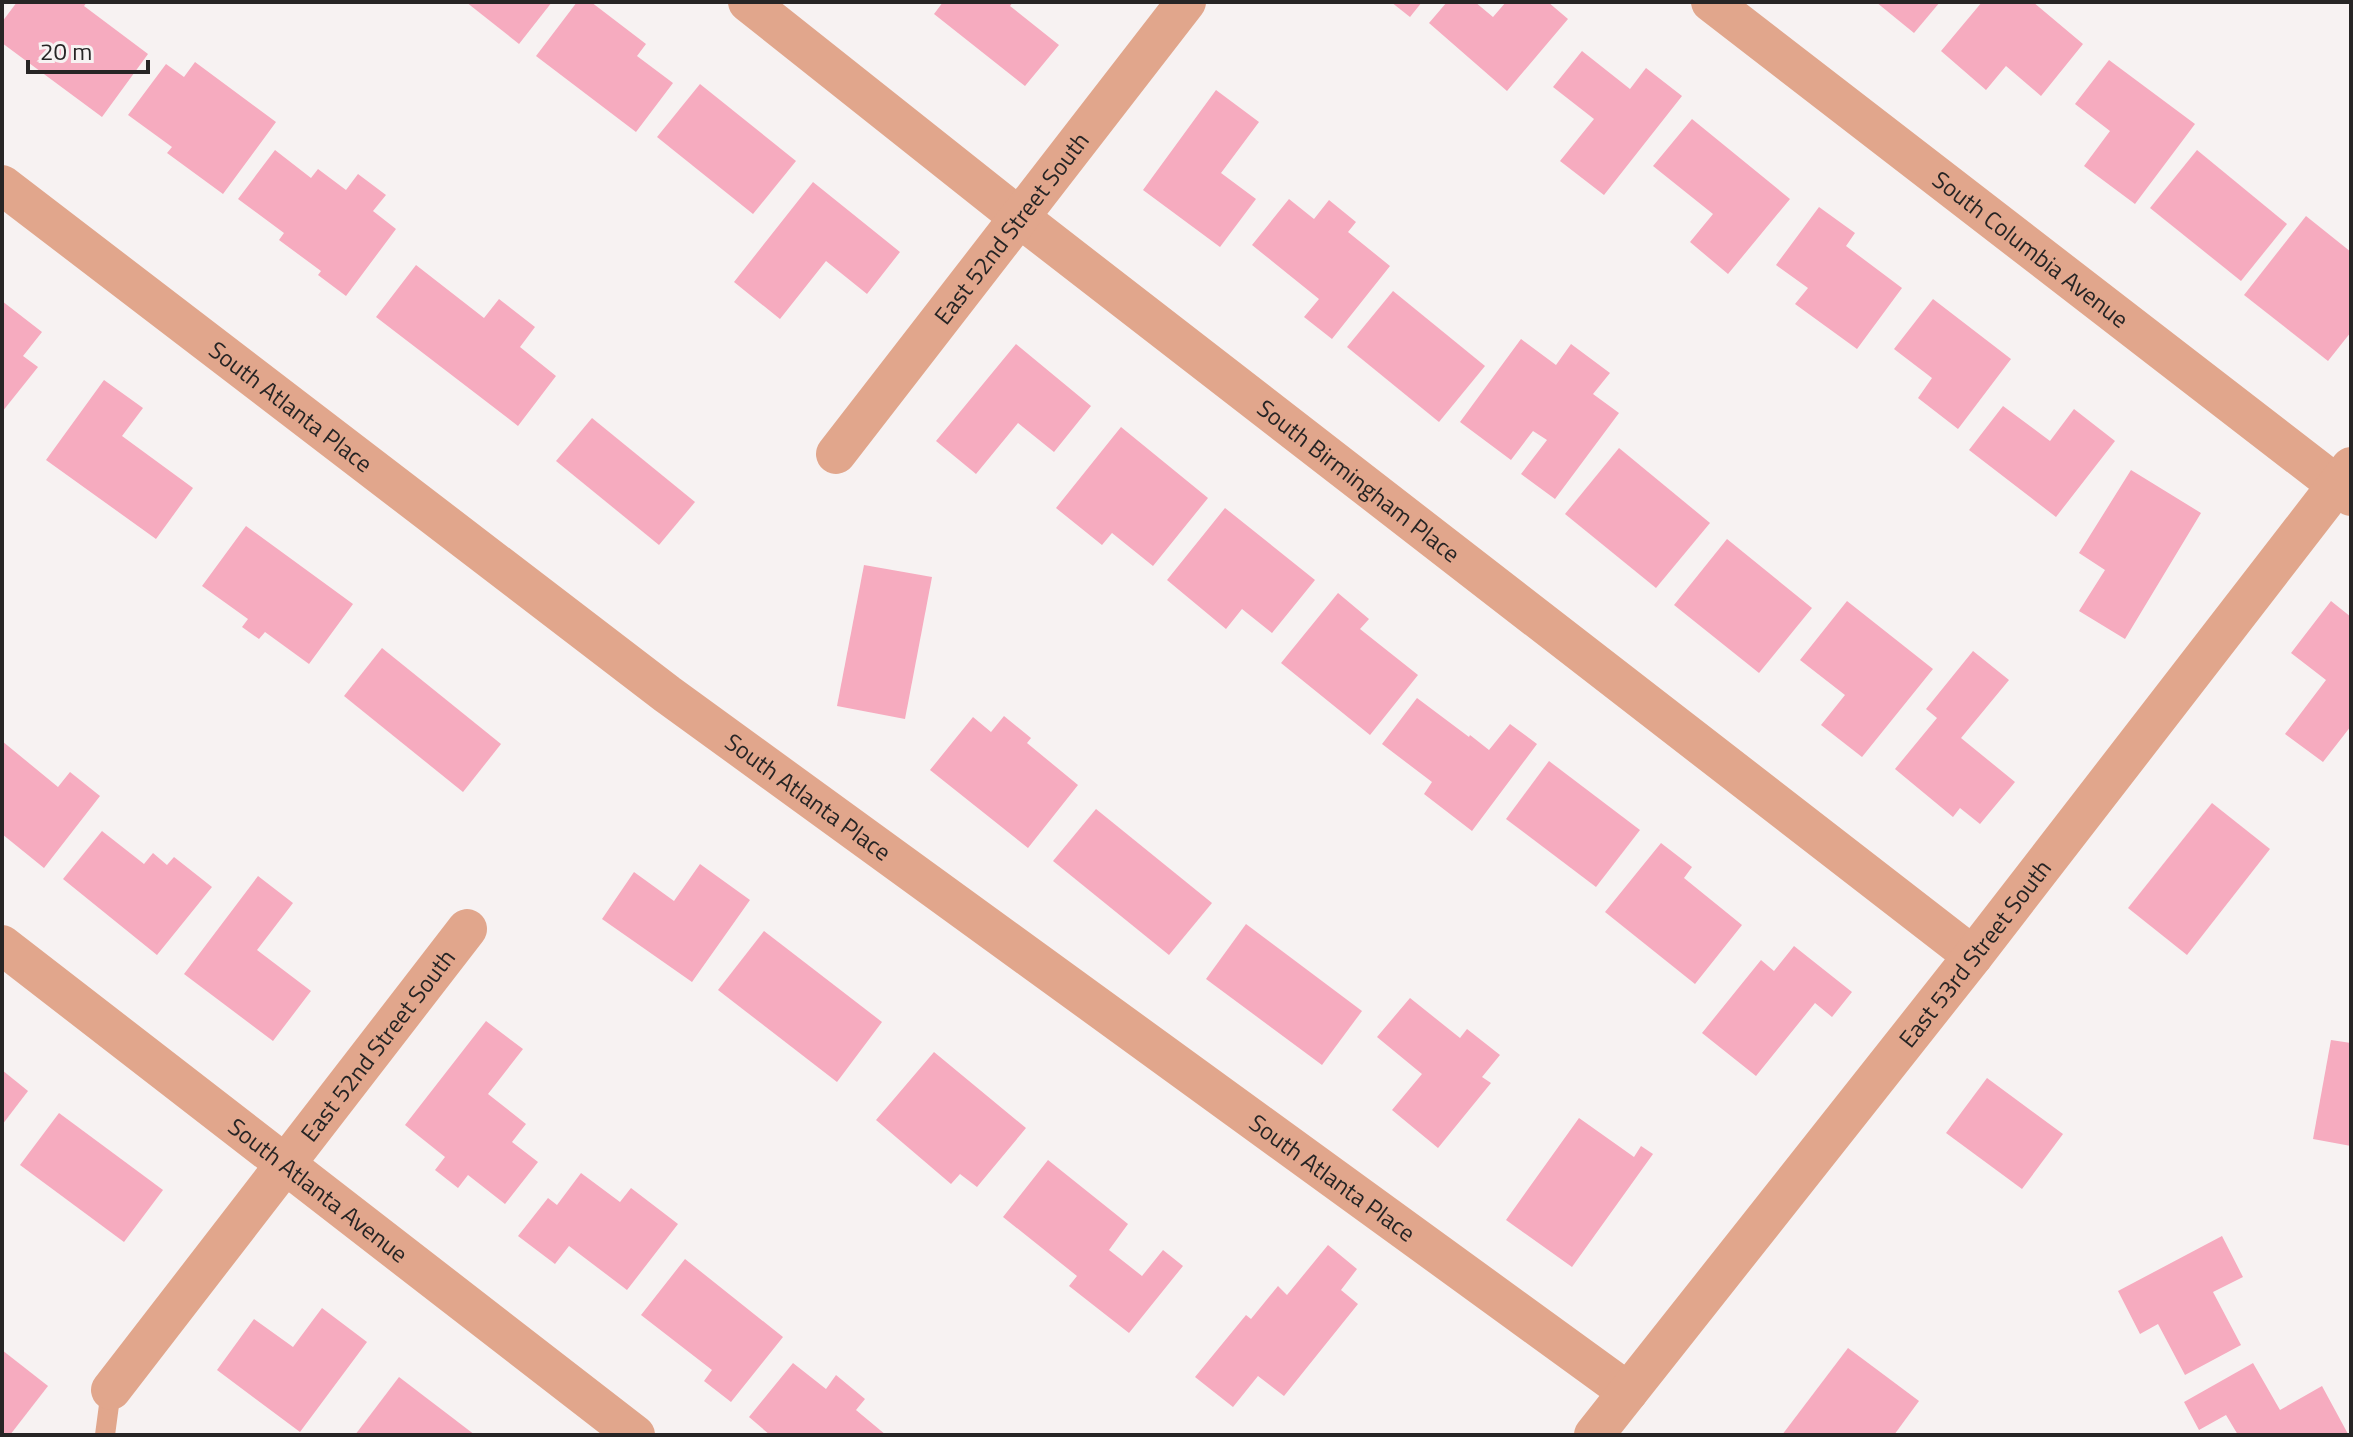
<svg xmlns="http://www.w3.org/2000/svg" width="2353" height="1437" font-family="'Titillium Web',sans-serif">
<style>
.building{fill:#f6abbf}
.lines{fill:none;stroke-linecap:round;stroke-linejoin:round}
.lane{stroke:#e1a68c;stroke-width:20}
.street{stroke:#e1a68c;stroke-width:40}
.labels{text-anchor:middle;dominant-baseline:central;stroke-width:6;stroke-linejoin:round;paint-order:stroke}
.street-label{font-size:24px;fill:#272525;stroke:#f7f2f2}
</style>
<rect width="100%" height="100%" fill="#f7f2f2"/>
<!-- building -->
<g class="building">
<polygon points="17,2 87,2 84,6 148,54 102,117 2,43 2,22"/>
<polygon points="466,2 552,2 519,44"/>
<polygon points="577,2 591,2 646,44 637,56 673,83 636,132 536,56"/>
<polygon points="943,2 1013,2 1010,6 1059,45 1025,86 934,14"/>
<polygon points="1391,2 1422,2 1410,17"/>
<polygon points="1447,2 1475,2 1493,17 1506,2 1548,2 1568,19 1507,91 1429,23"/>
<polygon points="1876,2 1940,2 1914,33"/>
<polygon points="1982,2 2033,2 2083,44 2041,96 2006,66 1986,90 1941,51"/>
<polygon points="1582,51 1630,89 1646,68 1682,96 1604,195 1560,161 1594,119 1553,87"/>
<polygon points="2109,60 2195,124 2135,204 2084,166 2110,131 2075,104"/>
<polygon points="195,62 276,122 223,194 167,153 172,147 128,115 166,64 184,77"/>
<polygon points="700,84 796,161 753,214 657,137"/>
<polygon points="1216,90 1259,122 1221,173 1256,199 1220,247 1143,190"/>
<polygon points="1692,119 1790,199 1728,274 1690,242 1713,214 1653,166"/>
<polygon points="275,150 311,178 318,169 346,190 358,174 386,195 373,211 396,229 346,296 318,275 321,271 279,240 284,233 238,199"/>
<polygon points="2197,150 2287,224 2241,281 2150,208"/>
<polygon points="813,182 900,252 867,294 826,261 780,319 734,282"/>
<polygon points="1289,199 1314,219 1329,200 1356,222 1348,232 1390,266 1332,339 1304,317 1319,299 1252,245"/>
<polygon points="1819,207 1855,233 1846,246 1902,288 1857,349 1795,304 1808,288 1776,265"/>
<polygon points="2306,216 2351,252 2351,332 2328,361 2244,295"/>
<polygon points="416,265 484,318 499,299 535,327 520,347 556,376 518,426 376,317"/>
<polygon points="1393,291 1485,366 1439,422 1347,347"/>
<polygon points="1933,299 2011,359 1958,429 1918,398 1932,378 1894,349"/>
<polygon points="2,301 42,332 23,356 38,367 2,412"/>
<polygon points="1521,339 1556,365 1571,344 1610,373 1593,394 1619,413 1555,499 1521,474 1547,440 1533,431 1511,460 1460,422"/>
<polygon points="1016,344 1091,406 1054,452 1018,423 976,474 936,441"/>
<polygon points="104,380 143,408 122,436 193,488 156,539 46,460"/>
<polygon points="2003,406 2050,441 2074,409 2115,441 2056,517 1969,450"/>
<polygon points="592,418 695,502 659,545 556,461"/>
<polygon points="1121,427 1208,498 1153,566 1112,533 1102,545 1056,508"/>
<polygon points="1619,448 1710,523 1656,588 1565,514"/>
<polygon points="2131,470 2201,513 2125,639 2079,611 2105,570 2079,553"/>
<polygon points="1225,508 1315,580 1272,633 1242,609 1226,629 1167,580"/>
<polygon points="246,526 353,604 309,664 265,632 259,639 242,627 248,619 202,586"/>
<polygon points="1727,539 1812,608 1759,673 1674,605"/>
<polygon points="864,565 932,577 905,719 837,706"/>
<polygon points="1338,593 1369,619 1360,629 1418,675 1370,735 1281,663"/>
<polygon points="1847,601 1933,669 1862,757 1821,725 1845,695 1800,660"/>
<polygon points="2331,601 2351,617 2351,726 2323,762 2285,734 2326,680 2291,653"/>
<polygon points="382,648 501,744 463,792 344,696"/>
<polygon points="1973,651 2009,680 1961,738 2015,782 1980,824 1960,808 1953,817 1895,769 1937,718 1926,709"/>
<polygon points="1417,698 1469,737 1470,735 1489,750 1510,724 1537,744 1472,831 1424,794 1432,782 1382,744"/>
<polygon points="1004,716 1031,738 1027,743 1078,785 1028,848 930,770 973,717 991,732"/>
<polygon points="2,741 58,787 70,772 100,796 44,868 2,834"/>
<polygon points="1549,761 1640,830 1596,887 1506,819"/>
<polygon points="2212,803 2270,849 2187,955 2128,908"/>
<polygon points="1096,809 1212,903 1169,955 1053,861"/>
<polygon points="102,831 144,864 153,853 167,865 174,857 212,887 157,955 63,879"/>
<polygon points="1661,843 1692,867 1684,878 1742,925 1695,984 1605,912"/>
<polygon points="700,864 750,900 692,982 602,919 634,872 674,901"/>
<polygon points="258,876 293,903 257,950 311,991 273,1041 184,974"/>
<polygon points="1246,924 1362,1011 1322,1065 1206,979"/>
<polygon points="764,931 882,1022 837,1082 718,990"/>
<polygon points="1794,946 1852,992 1832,1017 1815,1003 1756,1076 1702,1033 1761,960 1774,971"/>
<polygon points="1410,998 1460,1038 1467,1029 1500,1055 1482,1077 1491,1083 1438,1148 1392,1110 1422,1074 1377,1037"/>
<polygon points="486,1021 523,1049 488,1094 526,1124 512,1142 538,1162 505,1204 468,1175 458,1188 435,1170 445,1157 405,1125"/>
<polygon points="2331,1040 2351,1043 2351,1146 2313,1139"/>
<polygon points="934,1052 1026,1128 977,1187 960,1174 951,1184 876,1120"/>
<polygon points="2,1070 28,1091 2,1125"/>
<polygon points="1987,1078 2063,1134 2022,1189 1946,1133"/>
<polygon points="59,1113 163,1190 124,1242 20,1165"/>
<polygon points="1579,1118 1634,1157 1641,1146 1653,1154 1572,1267 1506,1220"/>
<polygon points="1048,1160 1128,1224 1109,1250 1142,1276 1163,1250 1183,1266 1129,1333 1069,1286 1077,1276 1003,1217"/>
<polygon points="581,1173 620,1202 631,1188 678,1224 627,1290 569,1246 555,1264 518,1236 548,1198 557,1205"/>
<polygon points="2222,1236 2243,1277 2213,1292 2241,1345 2185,1375 2158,1324 2140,1334 2118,1291"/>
<polygon points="1328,1245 1357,1269 1341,1290 1358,1304 1284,1396 1258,1376 1233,1407 1195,1377 1246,1315 1251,1319 1278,1286 1287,1295"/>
<polygon points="685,1259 783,1337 731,1402 704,1381 712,1370 641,1315"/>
<polygon points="322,1308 367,1342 300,1432 217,1370 254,1319 293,1347"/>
<polygon points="1848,1348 1919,1401 1894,1435 1782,1435"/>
<polygon points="2,1350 48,1386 10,1435 2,1435"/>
<polygon points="793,1363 826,1389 836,1375 865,1399 856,1410 886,1435 770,1435 749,1417"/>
<polygon points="2253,1363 2280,1410 2322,1386 2348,1434 2238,1435 2226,1415 2199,1430 2184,1402"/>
<polygon points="399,1377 475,1435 355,1435"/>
</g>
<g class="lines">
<!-- lane -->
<polyline class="lane" points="105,1435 111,1390"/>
<!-- street -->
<g class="street">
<path id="s1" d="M748,2l272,216 953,738"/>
<path id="s2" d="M1711,2l640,494"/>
<path id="s3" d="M2,185l665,509 961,698"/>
<path id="s4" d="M836,454l350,-452"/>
<path id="s5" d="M2,945l633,490"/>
<path id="s6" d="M111,1390l356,-461"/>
<path id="s7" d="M1594,1435l379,-479 378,-489"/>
</g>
</g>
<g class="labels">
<!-- street labels -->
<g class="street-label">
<text stroke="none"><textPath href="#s4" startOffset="286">East 52nd Street South</textPath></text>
<text stroke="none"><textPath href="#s2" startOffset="404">South Columbia Avenue</textPath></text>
<text stroke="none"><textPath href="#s3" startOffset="364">South Atlanta Place</textPath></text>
<text stroke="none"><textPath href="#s1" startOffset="776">South Birmingham Place</textPath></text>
<text stroke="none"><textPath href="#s3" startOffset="1012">South Atlanta Place</textPath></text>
<text stroke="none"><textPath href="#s7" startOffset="614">East 53rd Street South</textPath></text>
<text stroke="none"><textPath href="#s6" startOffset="436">East 52nd Street South</textPath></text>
<text stroke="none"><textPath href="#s3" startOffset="1660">South Atlanta Place</textPath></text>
<text stroke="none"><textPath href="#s5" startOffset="400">South Atlanta Avenue</textPath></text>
</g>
</g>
<!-- border -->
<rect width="2353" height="1437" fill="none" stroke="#272525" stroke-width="8"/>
<!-- scale -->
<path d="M28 60v12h120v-12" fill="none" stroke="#272525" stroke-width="4"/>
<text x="40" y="60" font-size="24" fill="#272525" stroke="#f7f2f2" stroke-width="6" paint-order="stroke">20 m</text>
</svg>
